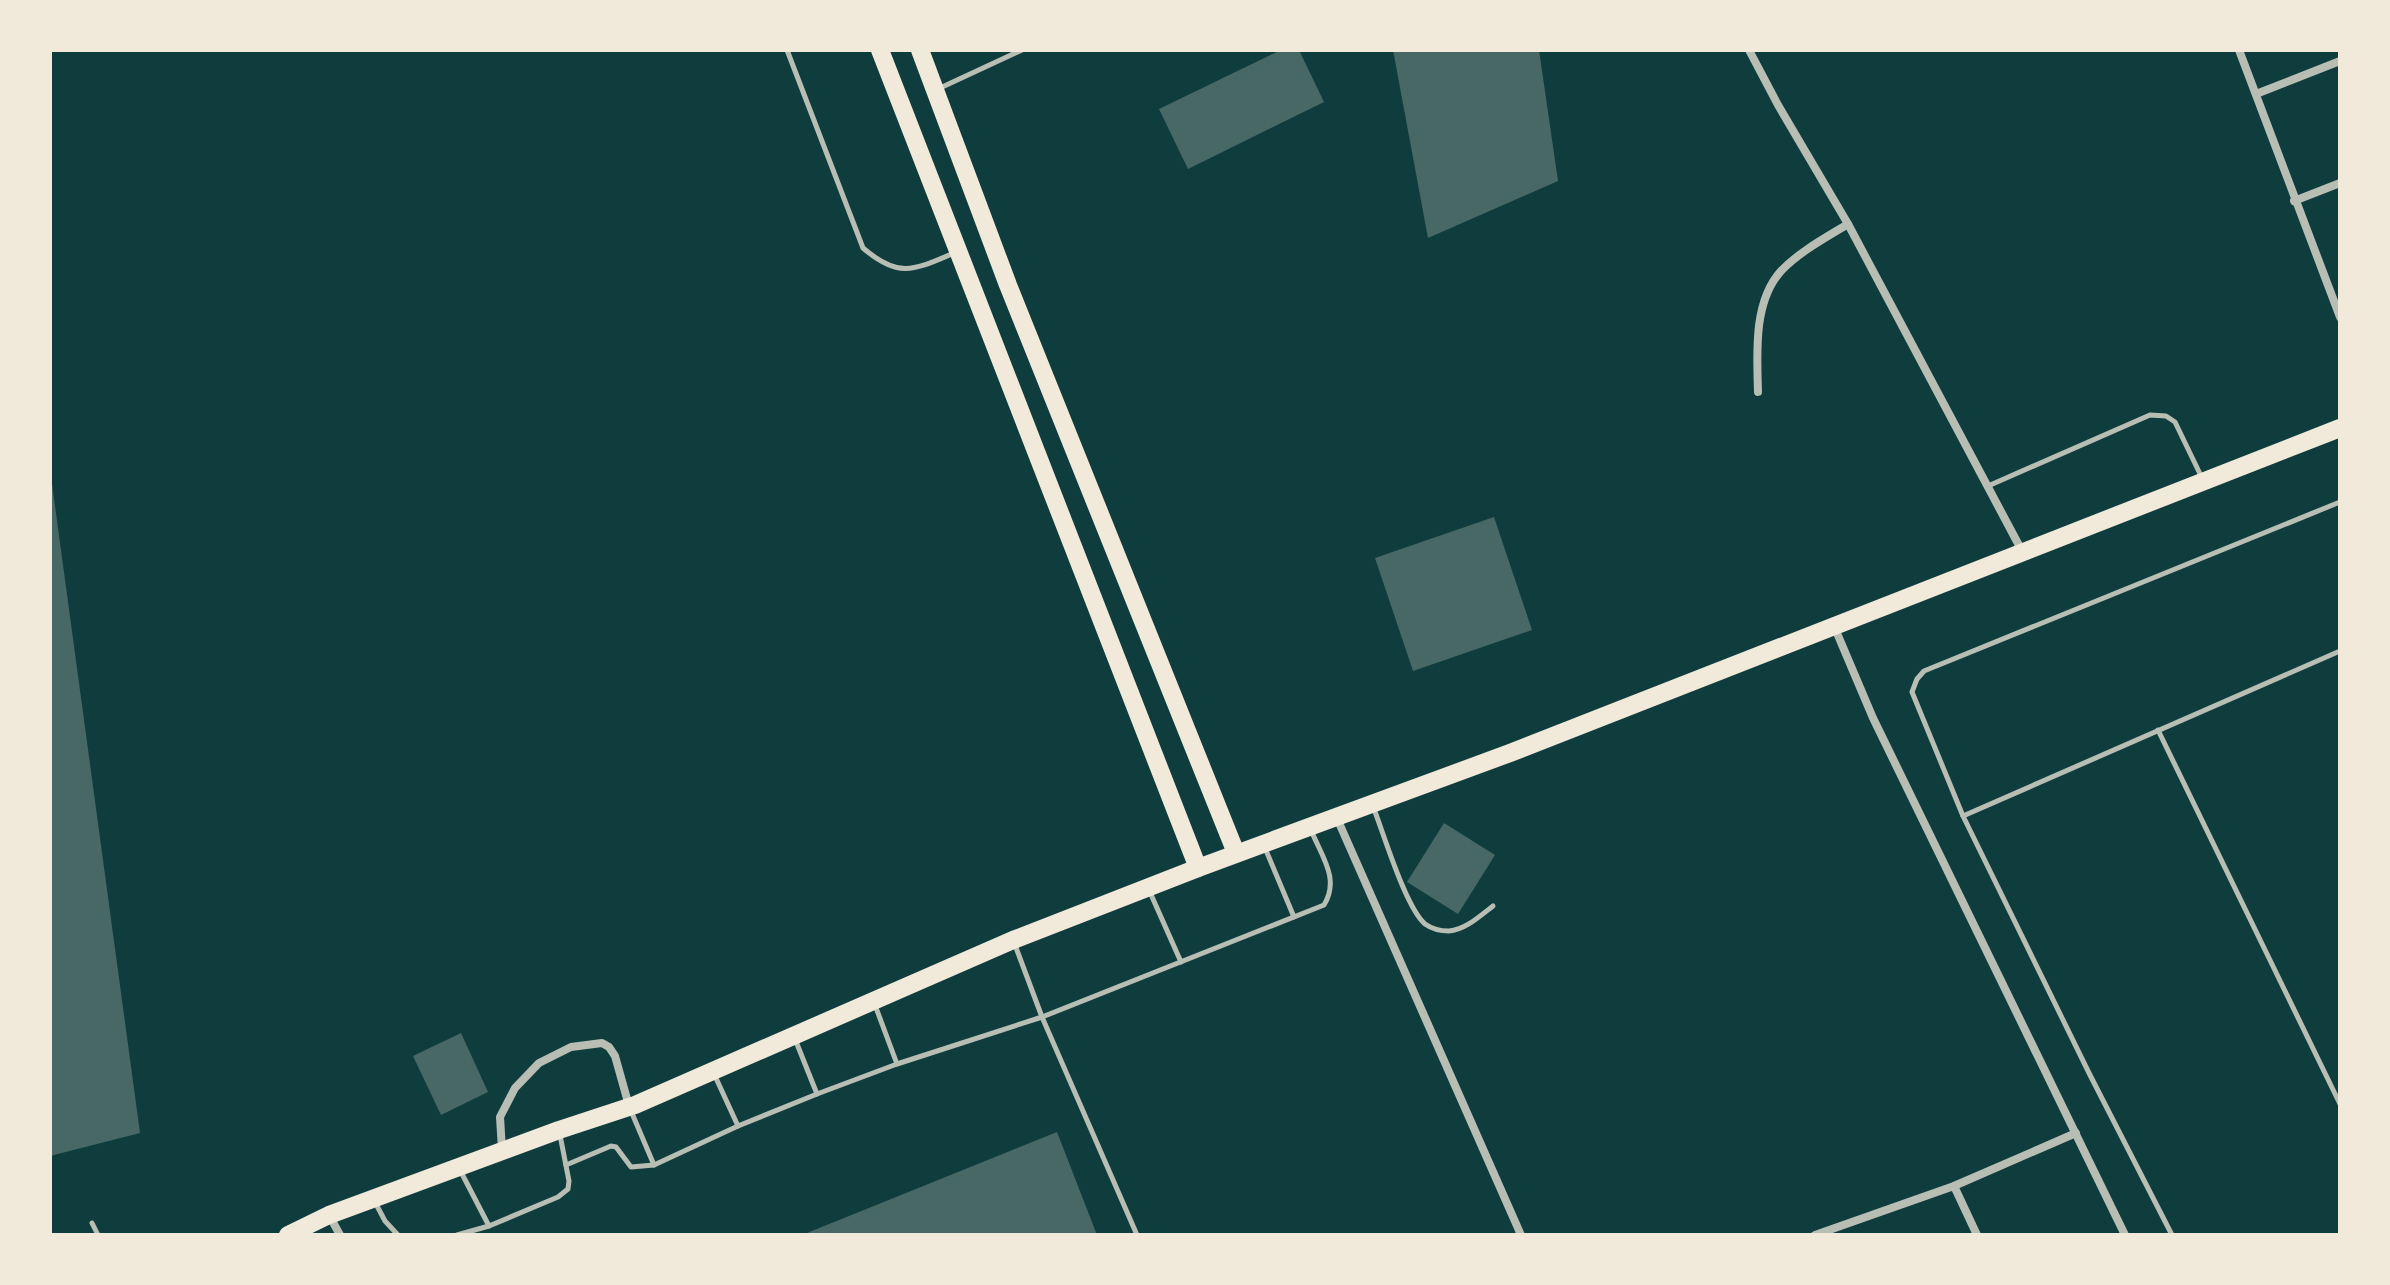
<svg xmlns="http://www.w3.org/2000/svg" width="2390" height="1285" font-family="Jost,sans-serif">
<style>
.building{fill:#486865}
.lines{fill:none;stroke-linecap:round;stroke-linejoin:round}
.service{stroke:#b8beb3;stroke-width:5}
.minor{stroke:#b8beb3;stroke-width:8}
.primary{stroke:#f1e9da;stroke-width:18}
.trunk{stroke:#f1e9da;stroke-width:18}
</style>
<rect width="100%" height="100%" fill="#0f3d3e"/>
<!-- building -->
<g class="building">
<polygon points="1281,50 1299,50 1324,102 1188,169 1159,109"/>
<polygon points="1393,50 1539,50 1558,181 1428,238"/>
<polygon points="50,469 140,1133 50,1156"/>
<polygon points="1494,517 1532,630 1413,671 1375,558"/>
<polygon points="1444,823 1495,855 1458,914 1407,882"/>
<polygon points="461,1033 488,1092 441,1115 413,1056"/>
<polygon points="1057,1132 1097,1235 802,1235"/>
</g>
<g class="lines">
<!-- service -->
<g class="service">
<path d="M787,50l76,198c36,31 51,22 91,5"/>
<polyline points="940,88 1022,50"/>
<polyline points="1988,486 2150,415 2166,416 2175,422 2202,478"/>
<polyline points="2158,730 2340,1104"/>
<path d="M1374,809c10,26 32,99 51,115 7,5 16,7 24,7 16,-1 31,-15 44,-25"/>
<polyline points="1963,816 2340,651"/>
<polyline points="1265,848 1294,917"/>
<polyline points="1149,890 1181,962"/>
<polyline points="1015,945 1042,1017 1137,1235"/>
<polyline points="875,1005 897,1064"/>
<polyline points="795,1039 817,1094"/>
<polyline points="715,1076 738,1126"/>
<polyline points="631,1111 654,1165"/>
<path d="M566,1165l45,-19 5,1 15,20 23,-2 84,-39 79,-32 80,-30 145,-47 282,-112c16,-26 -2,-48 -13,-75"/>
<polyline points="460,1170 489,1226 558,1197 568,1189 569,1181 560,1135"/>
<polyline points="376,1204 385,1221 398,1235"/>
<polyline points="92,1223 98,1235"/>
<polyline points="457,1235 489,1226"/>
<polyline points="2172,1235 2090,1075 1963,816 1912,692 1917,679 1924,671 2340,502"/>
</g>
<!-- minor -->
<g class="minor">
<polyline points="1749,50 1778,105 1848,224 2022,551"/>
<polyline points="2239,50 2340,317"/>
<polyline points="2256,94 2340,61"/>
<polyline points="2294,201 2340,183"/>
<path d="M1758,392c-1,-38 -5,-90 23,-121 18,-19 44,-33 67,-47"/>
<polyline points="1834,626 1873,718 2125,1235"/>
<polyline points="1336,816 1521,1235"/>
<polyline points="502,1150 500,1117 515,1088 539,1063 571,1047 602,1043 609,1047 615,1056 629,1106"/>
<polyline points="1954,1186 1977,1235"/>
<polyline points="329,1215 340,1235"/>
<polyline points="1815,1235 1954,1186 2076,1133"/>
</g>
<!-- primary -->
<polyline class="primary" points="288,1235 329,1215 559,1130 635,1105 1013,940 1198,868"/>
<!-- trunk -->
<g class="trunk">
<polyline points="880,50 1198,868 1510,753 2340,428"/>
<polyline points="920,50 1008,285 1236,853"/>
</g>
</g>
<!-- border -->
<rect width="2390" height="1285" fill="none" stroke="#f1e9da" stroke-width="104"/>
</svg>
